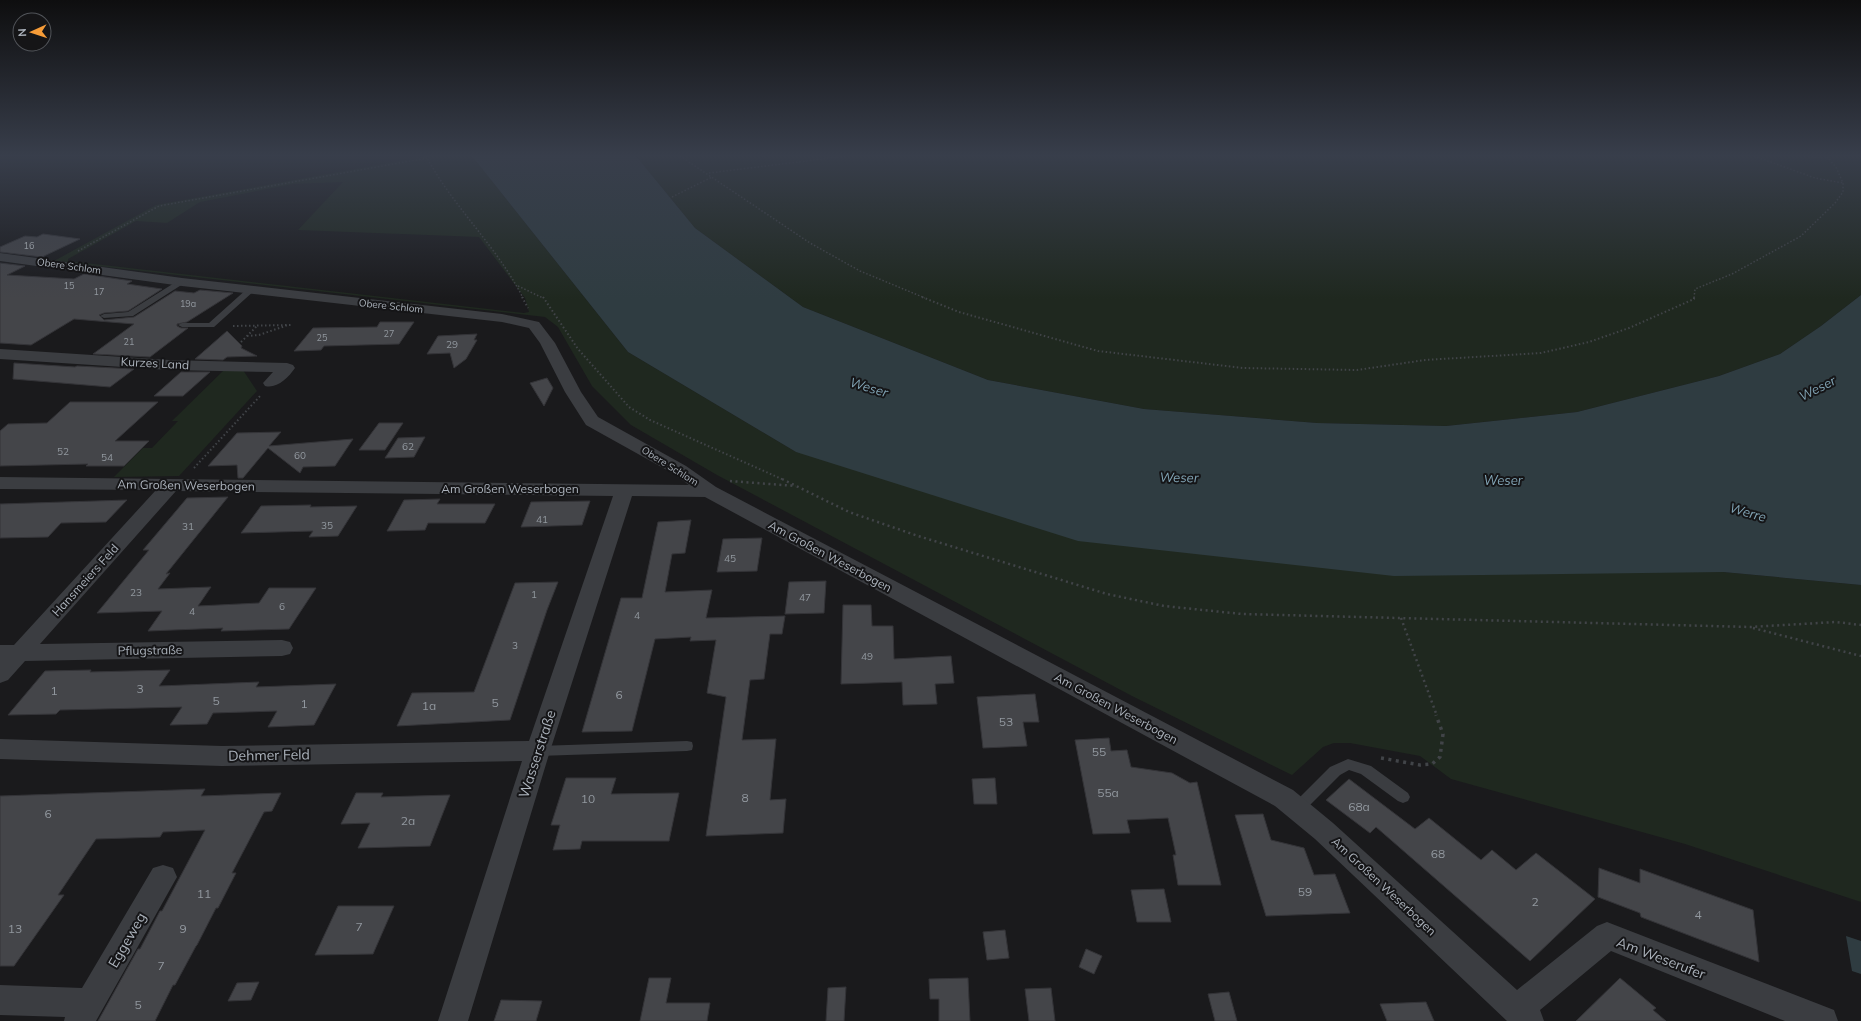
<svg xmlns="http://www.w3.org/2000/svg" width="1861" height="1021" font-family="Mulish,sans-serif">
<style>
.green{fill:#1f281f;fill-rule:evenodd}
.water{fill:#2f3c41}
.building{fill:#444549;stroke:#343438}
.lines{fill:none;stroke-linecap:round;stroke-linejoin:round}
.path-far3{stroke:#414448;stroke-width:1.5;stroke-dasharray:1.5 2;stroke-linecap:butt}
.path-far2{stroke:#414448;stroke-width:2;stroke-dasharray:1.5 2.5;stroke-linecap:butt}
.path-far1{stroke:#414448;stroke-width:2.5;stroke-dasharray:2 3.5;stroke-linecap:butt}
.path{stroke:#414448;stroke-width:3.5;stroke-dasharray:3 4.5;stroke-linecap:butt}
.service{fill:#3b3d41;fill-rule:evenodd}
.minor{fill:#3b3d41;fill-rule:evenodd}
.labels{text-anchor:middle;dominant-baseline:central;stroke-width:4;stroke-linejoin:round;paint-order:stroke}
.far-number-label{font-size:9px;fill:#92989f}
.far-street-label{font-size:10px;fill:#acb3bc;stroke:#151517}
.number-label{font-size:10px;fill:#92989f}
.street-label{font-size:12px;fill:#acb3bc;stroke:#151517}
.near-number-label{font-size:12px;fill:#92989f}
.water-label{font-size:13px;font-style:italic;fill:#83a6b7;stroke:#151517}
.near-street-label{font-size:14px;fill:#acb3bc;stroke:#151517}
</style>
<rect width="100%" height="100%" fill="#1a1a1c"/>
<!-- green -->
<g class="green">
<path d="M427,156h45l156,196 168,100 927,120 138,13v317l-176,-58 -234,-65 -31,-23 -70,-13h-16l-11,4 -31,28 -160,-79 -415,-221 -86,-50 -39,-39 -34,-59 -13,-10 -491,-56 102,-56zM343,182l-45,48 181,7 46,61 4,14 -5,1 -456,-52v-2l68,-38 31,2 33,-21 93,-18z"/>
<polygon points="636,156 1861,156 1861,295 1821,326 1780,354 1719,376 1577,412 1446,426 1317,423 1144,409 988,380 803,307 695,228"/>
<polygon points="224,370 243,370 257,391 179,476 114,477 143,448 152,448 178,421 172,421"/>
</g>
<!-- water -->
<g class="water">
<polygon points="472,156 636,156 695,228 803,307 988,380 1144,409 1317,423 1446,426 1577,412 1719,376 1780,354 1821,326 1861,295 1861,585 1723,572 1394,576 1078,541 796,452 628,352"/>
<polygon points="1846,936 1861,941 1861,974 1852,971"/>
</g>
<!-- building -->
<g class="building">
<polygon points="43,234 80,239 42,257 0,252 0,247 25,236 37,237"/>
<polygon points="0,263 25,266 7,275 74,279 84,274 132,281 127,284 162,289 128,311 104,313 99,315 104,320 134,317 175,291 194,293 200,290 233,293 187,322 177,324 177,326 181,328 188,328 150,357 93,354 134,324 74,319 31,345 0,343"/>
<polygon points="380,322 414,322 399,344 324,346 321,350 294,351 313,328 377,327"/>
<polygon points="227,331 242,346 241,348 257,356 227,357 223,360 195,359"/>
<polygon points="477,334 474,340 477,340 466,359 454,368 450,353 427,354 438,336"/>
<polygon points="14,363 75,367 77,366 134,369 110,387 13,379"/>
<polygon points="181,372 210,372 183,396 154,396"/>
<polygon points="547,378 553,388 544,406 530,383"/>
<polygon points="70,402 158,402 115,441 149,441 124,466 86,466 88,464 0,466 0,431 8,424 47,423"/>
<polygon points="379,423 403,423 385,450 359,450"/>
<polygon points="281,432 269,446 353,439 335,466 303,467 300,473 268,448 243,478 238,478 237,465 208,466 237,433"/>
<polygon points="425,437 414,457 385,458 398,438"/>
<polygon points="228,497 166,574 170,573 158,589 211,587 198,606 259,603 269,588 316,588 289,629 221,631 223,628 148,631 162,611 97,613 149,550 143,550 187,498"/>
<polygon points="440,499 437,504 495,504 485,523 428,523 425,530 387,531 404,500"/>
<polygon points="127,500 106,522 61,523 48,537 0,538 0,504"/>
<polygon points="590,501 582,525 521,527 531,502"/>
<polygon points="311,505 310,507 357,506 338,536 309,537 313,531 241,533 261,506"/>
<polygon points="691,520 685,553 672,554 665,592 712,590 706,618 785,616 782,634 770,634 764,679 750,680 742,740 776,739 770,800 786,799 783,833 706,836 726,697 707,693 716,640 690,641 691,637 655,639 632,731 582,732 621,598 642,598 658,522"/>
<polygon points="762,538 757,571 717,572 723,539"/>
<polygon points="826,581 824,613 785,614 789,582"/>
<polygon points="558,582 547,610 510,720 397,726 412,693 474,692 515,583"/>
<polygon points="843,605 871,605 872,626 893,626 894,659 951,656 954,683 935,684 937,704 903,705 902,682 841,684"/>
<polygon points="91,670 90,672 170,670 159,686 259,682 256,687 336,684 314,725 268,727 277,711 213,713 207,724 170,725 182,707 60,710 56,714 8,715 45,671"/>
<polygon points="1035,694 1039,722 1023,722 1027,746 983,748 977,697"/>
<polygon points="1109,738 1111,751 1127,750 1131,767 1172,773 1190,783 1197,782 1221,885 1178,885 1173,855 1176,855 1168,818 1127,820 1130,833 1093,834 1075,740"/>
<polygon points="566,778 616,778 611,794 679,793 669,841 582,841 580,849 553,850 560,825 551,825"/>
<polygon points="995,778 997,804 974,804 972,779"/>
<polygon points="1349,779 1415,829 1429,818 1481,860 1492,850 1516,870 1536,853 1595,899 1530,961 1376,827 1370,833 1326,800"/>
<polygon points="205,789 201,796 281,793 272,811 264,812 232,873 236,873 218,908 216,908 197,945 196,946 175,985 173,985 155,1021 98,1021 138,949 140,949 160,911 162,911 205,830 163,832 160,837 96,839 58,895 64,895 14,966 0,966 0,796"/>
<polygon points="356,793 383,793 381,797 450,795 430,846 358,848 370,823 341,824"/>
<polygon points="1263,814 1271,840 1304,848 1314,875 1335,874 1350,913 1266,916 1235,815"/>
<polygon points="1599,868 1640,883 1640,869 1753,910 1759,962 1641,917 1640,913 1598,897"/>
<polygon points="1164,889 1171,922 1137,922 1131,890"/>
<polygon points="338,906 394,906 373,954 315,955"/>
<polygon points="1005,930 1009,958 987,960 983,932"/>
<polygon points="1086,949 1102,956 1094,974 1079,967"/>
<polygon points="649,978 671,978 666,1003 710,1003 707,1021 640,1021"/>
<polygon points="968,978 970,1021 939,1021 939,999 930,999 929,979"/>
<polygon points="1620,978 1656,1008 1653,1010 1666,1021 1576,1021"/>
<polygon points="259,982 251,1000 228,1001 237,983"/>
<polygon points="846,987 844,1021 826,1021 828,988"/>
<polygon points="1051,988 1055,1021 1029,1021 1025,989"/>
<polygon points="1229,992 1237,1021 1215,1021 1208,994"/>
<polygon points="501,1000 542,1001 536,1021 494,1021"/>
<polygon points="1426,1002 1434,1021 1387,1021 1380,1004"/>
</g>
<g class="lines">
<!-- path-far3 -->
<g class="path-far3">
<path d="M426,156c27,51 71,90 97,142"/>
<polyline points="680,156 810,243 860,271 925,298"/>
<polyline points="1754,156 1815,178 1843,183"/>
<polyline points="1804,156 1827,158"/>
<polyline points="709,173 847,156"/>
<polyline points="672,197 712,177"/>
<polyline points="78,251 159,206 427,158"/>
<polyline points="518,286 543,298"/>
<polyline points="1694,298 1695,289 1732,274 1801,236 1835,203 1843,192 1843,183 1836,167 1826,156"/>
</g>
<!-- path-far2 -->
<g class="path-far2">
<polyline points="522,297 528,308"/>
<polyline points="543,297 578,349 629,407 650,420 784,480"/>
<polyline points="922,297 959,312 1098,351 1243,368 1357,370 1425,360 1541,353 1589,342 1629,328 1694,299 1694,297"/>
<polyline points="233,326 291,325"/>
<polyline points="247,336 259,335 288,325"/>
<polyline points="241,342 257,326"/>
<polyline points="194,468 261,395"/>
</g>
<!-- path-far1 -->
<g class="path-far1">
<polyline points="782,479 849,512 918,536 1107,594 1164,606 1242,614 1750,627 1836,622 1861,625"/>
<polyline points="730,481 796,486"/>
<polyline points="1401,618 1437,716"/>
<polyline points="1753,628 1861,656"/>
</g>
<!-- path -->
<polyline class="path" points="1381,758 1420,765 1432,764 1440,757 1443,734 1436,715"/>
<!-- service -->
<g class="service">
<polygon points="179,280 186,282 133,316 104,318 100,316 104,314 128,312"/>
<polygon points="248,288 254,288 255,290 214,327 182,327 178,325 182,323 209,323"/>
<polygon points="687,741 692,742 693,746 692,750 687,751 538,756 533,755 532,751 533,747 538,746"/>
<polygon points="1348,759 1371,766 1408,793 1410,797 1408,801 1403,803 1398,801 1361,774 1349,770 1340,775 1302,813 1297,815 1292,813 1290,809 1292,805 1330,767"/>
</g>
<!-- minor -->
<g class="minor">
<polygon points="0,253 182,278 502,314 539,322 555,343 581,392 598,417 686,466 716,487 1293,790 1333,823 1517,990 1597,926 1607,922 1834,1010 1838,1021 1785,1021 1611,951 1540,1010 1544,1021 1507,1021 1315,839 1275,806 705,497 632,496 550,751 468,1021 438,1021 522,761 222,766 0,759 0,739 222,746 529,741 613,496 176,491 40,644 282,640 290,642 293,648 290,654 282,656 25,661 8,680 0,683 0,645 14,645 156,490 0,489 0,477 689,485 674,474 586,425 565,392 540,343 529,328 502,322 182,286 0,261"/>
<path d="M0,349l169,11 118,3 6,2 2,3c-7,10 -18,21 -30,18l-2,-3 10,-11 -104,-2 -169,-11z"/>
<polygon points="163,865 173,868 177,877 96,1021 64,1021 65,1017 0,1015 0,985 82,988 153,868"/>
</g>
</g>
<!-- sky -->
<linearGradient id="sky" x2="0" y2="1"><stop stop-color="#0e0e0f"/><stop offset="0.52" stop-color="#383e4b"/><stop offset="1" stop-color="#383e4b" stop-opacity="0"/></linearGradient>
<rect width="1861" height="299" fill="url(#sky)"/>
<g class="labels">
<!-- far-number labels -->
<g class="far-number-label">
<text x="29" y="245">16</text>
<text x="69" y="285">15</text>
<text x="99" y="291">17</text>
<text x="188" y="303">19a</text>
<text x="389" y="333">27</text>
<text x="322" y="337">25</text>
<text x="129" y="341">21</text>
</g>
<!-- far-street labels -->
<g class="far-street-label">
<text transform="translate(69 266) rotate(8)">Obere Schlom</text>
<text transform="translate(391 306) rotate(6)">Obere Schlom</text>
<text transform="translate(670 466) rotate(32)">Obere Schlom</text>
</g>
<!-- number labels -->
<g class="number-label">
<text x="452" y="344">29</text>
<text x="408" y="446">62</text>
<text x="63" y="451">52</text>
<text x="300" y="455">60</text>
<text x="107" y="457">54</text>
<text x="542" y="519">41</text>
<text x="327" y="525">35</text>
<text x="188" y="526">31</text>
<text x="730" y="558">45</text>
<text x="136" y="592">23</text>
<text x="534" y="594">1</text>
<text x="805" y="597">47</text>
<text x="282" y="606">6</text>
<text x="192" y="611">4</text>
<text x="637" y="615">4</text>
<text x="515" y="645">3</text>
<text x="867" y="656">49</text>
</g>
<!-- street labels -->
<g class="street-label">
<text transform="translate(155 363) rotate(3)">Kurzes Land</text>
<text transform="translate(186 485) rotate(1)">Am Großen Weserbogen</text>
<text x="510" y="488">Am Großen Weserbogen</text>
<text transform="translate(830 556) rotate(28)">Am Großen Weserbogen</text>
<text transform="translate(85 580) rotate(-48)">Hansmeiers Feld</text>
<text transform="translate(150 650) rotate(-1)">Pflugstraße</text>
<text transform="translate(1116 708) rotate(28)">Am Großen Weserbogen</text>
<text transform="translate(1384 886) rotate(43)">Am Großen Weserbogen</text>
</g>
<!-- near-number labels -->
<g class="near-number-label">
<text x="140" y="688">3</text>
<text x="54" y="690">1</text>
<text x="619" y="694">6</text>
<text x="216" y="700">5</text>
<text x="495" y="702">5</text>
<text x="304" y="703">1</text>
<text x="429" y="705">1a</text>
<text x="1006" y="721">53</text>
<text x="1099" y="751">55</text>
<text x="1108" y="792">55a</text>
<text x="745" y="797">8</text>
<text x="588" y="798">10</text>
<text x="1359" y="806">68a</text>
<text x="48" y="813">6</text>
<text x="408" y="820">2a</text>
<text x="1438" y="853">68</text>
<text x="1305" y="891">59</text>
<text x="204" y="893">11</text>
<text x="1535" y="901">2</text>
<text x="1698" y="914">4</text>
<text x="359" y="926">7</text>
<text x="15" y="928">13</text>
<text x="183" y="928">9</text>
<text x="161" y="965">7</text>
<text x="138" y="1004">5</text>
</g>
<!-- water labels -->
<g class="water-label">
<text transform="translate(869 387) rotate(17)">Weser</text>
<text transform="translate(1817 388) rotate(-27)">Weser</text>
<text transform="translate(1179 477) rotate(1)">Weser</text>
<text x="1503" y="480">Weser</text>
<text transform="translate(1748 512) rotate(16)">Werre</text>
</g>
<!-- near-street labels -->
<g class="near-street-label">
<text transform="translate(537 754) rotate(-72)">Wasserstraße</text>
<text transform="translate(269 755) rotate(-1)">Dehmer Feld</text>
<text transform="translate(127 940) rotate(-60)">Eggeweg</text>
<text transform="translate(1661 958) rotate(21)">Am Weserufer</text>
</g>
</g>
<!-- north arrow -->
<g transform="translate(32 32) rotate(267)"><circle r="19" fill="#151517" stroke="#515459"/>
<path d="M0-3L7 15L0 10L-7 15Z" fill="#f69c38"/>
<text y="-6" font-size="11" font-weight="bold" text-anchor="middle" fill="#acb3bc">N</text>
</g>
</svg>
